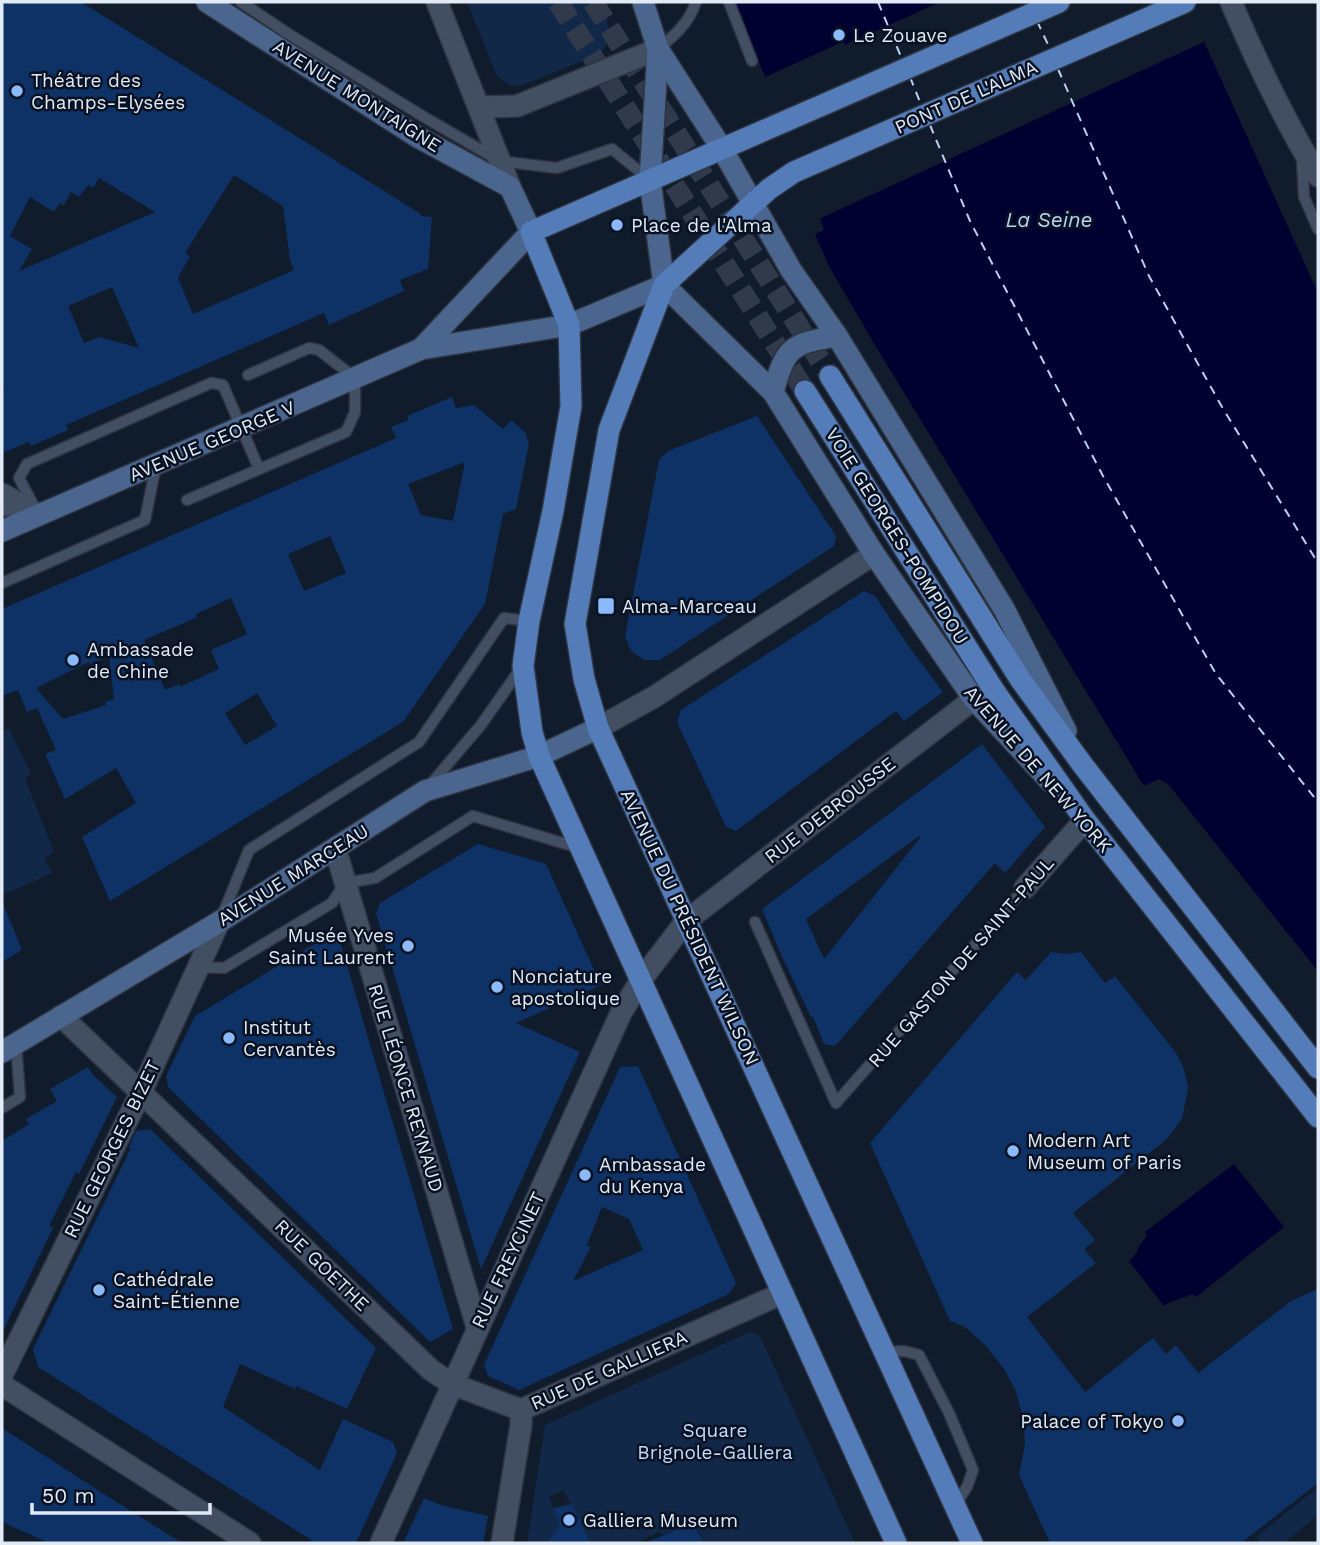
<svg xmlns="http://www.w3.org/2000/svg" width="1320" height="1545" font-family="'Work Sans',sans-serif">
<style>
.green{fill:#122848}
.water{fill:#000131}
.pier{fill:#101b2c}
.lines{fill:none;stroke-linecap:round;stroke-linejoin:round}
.ferry{stroke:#bbd1f2;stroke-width:2;stroke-dasharray:9 7;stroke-linecap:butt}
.building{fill:#0e3265;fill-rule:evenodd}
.primary-tunnel{stroke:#303a4a;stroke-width:21;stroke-dasharray:21 10;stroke-linecap:butt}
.lane-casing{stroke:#2e3441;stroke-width:13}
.street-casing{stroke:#2e3441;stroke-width:24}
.secondary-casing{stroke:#2e3441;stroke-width:24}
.primary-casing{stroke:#2e3441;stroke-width:24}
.lane{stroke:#424f63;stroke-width:10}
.street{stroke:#424f63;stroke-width:21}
.secondary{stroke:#4b668e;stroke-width:21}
.primary{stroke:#547cb8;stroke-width:21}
.poi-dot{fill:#8cb9fc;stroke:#081222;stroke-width:2.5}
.labels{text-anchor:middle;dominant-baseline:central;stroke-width:5;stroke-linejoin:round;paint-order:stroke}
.poi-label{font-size:19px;fill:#e2eaf6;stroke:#081222;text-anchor:start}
.street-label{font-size:19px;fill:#e2eaf6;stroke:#081222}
.park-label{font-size:19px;fill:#c5dbfd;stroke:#081222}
.water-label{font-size:21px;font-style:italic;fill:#bbd1f2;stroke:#081222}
</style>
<rect width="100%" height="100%" fill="#101b2c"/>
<!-- green -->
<g class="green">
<path d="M467,2h136c4,19 12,38 -4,52l-76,31 -13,1 -13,-10z"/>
<polygon points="9,728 31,774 25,778 54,852 44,858 53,873 2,895 2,731"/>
<polygon points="750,1332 760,1336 855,1543 704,1543 696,1525 692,1523 663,1535 660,1532 635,1543 590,1543 563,1490 549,1497 561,1527 556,1543 527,1543 545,1425"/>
<polygon points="1318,1487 1318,1515 1284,1543 1261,1543 1256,1537"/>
</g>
<!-- water -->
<g class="water">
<polygon points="736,2 1186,2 1318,293 1318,971 1168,784 1159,779 1144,786 875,345 830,268 815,234 824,230"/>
<path d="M1234,1164l50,63 -88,70 -4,-3c-10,6 -20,5 -28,12l-35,-45c9,-6 9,-17 18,-25l-2,-4z"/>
</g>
<!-- pier -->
<polygon class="pier" points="940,2 1190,2 1206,41 817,220 763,78 842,42 838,31 845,45"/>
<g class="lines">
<!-- ferry -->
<g class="ferry">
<polyline points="878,2 902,59"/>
<polyline points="1037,21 1051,51"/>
<polyline points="1058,69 1149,276 1222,407 1318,563"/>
<polyline points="910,77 922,107"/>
<polyline points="930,125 970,221 1103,476 1216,674 1318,802"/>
</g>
</g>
<!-- building -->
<g class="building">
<path d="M2,2h79l340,212v2l11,1 -4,52 -28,11 4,11 -75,34 -5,-12 -258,112 2,5 -37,16 -2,-4 -27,11v-60l2,-8 -2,-6zM234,175l49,31 7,54 4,10 -101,44 -15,-36 12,-22 -5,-3zM99,178l56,34 -136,59 13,-22 -22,-13 20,-39 24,15 6,-9 4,2 7,-13 8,5 9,-12 5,3zM112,287l27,61 -40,-11 -15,6 -16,-37z"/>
<path d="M452,397l4,11 18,-3 29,24 8,-9 14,12 4,11 -13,66 -13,5 -18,90 -82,118 -293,179 -28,-64 54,-34 -20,-35 -51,31 -20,-45 11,-4 -19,-42 -10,4 -9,-22 -16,6v-87l394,-171 -5,-11 18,-7 -2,-4zM465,462l-12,59 -32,-6 -13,-31zM330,536l16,37 -42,18 -16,-37zM231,598l16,36 -36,16 8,19 -39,18 -1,-3 -14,6 -21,-50 40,-17 13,-6 -1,-3zM109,656l5,43 -9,3 1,3 -43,14 -27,-31 53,-26 1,2zM257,693l20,33 -32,19 -20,-32z"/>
<polygon points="757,416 836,536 834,546 660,660 644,660 631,651 625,636 659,460 668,451"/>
<polygon points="864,591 875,596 907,644 943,692 904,721 896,711 736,831 726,827 677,722 681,710"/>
<path d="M982,744l63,83 -40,46 -10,-10 -160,183 -11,-2 -11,-27h-2l-28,-58 -21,-50zM919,836l1,2 -96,121 -18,-40z"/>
<polygon points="478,844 546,864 601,985 516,1023 580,1052 481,1269 376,913 380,903"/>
<polygon points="2,901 22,950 2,962"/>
<polygon points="329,935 339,938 453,1329 430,1342 168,1087 166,1076 195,1016"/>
<polygon points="1051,952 1065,954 1081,952 1105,983 1115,976 1176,1053 1184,1069 1188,1088 1182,1119 1167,1139 1073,1213 1095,1240 1084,1249 1096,1263 1027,1317 1085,1392 1153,1338 1166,1354 1176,1345 1198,1373 1291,1301 1318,1289 1318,1483 1241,1543 1050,1543 1019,1475 1025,1444 1023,1417 1015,1389 1004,1369 986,1346 965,1327 950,1321 870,1143 1017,972 1026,980"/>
<path d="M638,1066l98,217 -7,11 -210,96 -31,-14 -4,-11 136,-298zM602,1207l27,12 14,31 -70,31 18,-34 -4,-2z"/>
<polygon points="88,1067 93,1075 117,1097 79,1174 76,1172 49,1226 53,1228 2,1333 2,1141 29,1124 26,1119 57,1101 50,1089"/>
<polygon points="150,1129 376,1348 347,1409 296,1386 295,1389 240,1364 223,1407 320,1470 343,1419 393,1442 397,1453 356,1543 316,1543 38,1367 33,1349 131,1148 129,1147 136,1131"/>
<polygon points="2,1428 96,1489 182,1543 49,1543 2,1522"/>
<polygon points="424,1498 441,1505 488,1516 483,1543 403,1543"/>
<polygon points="572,1504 590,1543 547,1543 560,1525 553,1508"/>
<polygon points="693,1523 704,1543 645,1543"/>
</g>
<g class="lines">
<!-- primary-tunnel -->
<g class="primary-tunnel">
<polyline points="558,2 805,391"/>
<polyline points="593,2 830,376"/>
</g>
<defs>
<g id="lane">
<polyline points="241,2 287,33 424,117 500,161 557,168 612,149 650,180"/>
<polyline points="729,2 752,61"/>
<path d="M658,49c17,-14 31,-26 38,-47"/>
<polyline points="1302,158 1304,197 1318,229"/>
<polyline points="187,500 346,432 355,412 355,378 319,350 309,348 248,375"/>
<polyline points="2,510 26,513"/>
<polyline points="36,510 19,478 27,464 211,383 223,385 259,469"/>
<polyline points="2,583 145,520 156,465"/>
<polyline points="430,785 481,725 521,668"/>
<polyline points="222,916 249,850 419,742 504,618 529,621"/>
<polyline points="755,922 836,1103 1025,888"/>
<polyline points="199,967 224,968 332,903 345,883 375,878 473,816 579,848"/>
<polyline points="2,1108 20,1097 16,1043"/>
<polyline points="884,1352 904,1351 919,1355 949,1413 973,1470 967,1487 955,1505"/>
</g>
<g id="street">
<polyline points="437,2 510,187"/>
<path d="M1231,2c25,59 54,119 87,174"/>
<polyline points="479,107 517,106 658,49"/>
<polyline points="2,494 39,515"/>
<polyline points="598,728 654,697 874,554"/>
<polyline points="335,848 477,1327"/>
<polyline points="1025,888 1085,820"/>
<polyline points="61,1016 431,1370 452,1384 521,1410"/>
<polyline points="2,1375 141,1092 219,922"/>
<polyline points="2,1385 250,1543"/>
<polyline points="381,1543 621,1013 641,980 686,921 974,699"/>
<polyline points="502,1543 521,1425 521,1410 783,1293"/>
</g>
<g id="secondary">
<polyline points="207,2 416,136 510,187 531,232 421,349"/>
<polyline points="643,2 658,49 722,149 791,270 837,336 1004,609 1066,731"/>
<polyline points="658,49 650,180 664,285"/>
<polyline points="664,285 773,392 874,554 974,699 1050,781"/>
<path d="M773,392c13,-45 17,-48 64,-56"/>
<polyline points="2,531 421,349 569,325 664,285"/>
<polyline points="2,1052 219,922 425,791 539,756 598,728"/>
</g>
<g id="primary">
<polyline points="830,376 1020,679 1082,764 1318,1068"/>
<polyline points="805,391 995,692 1085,820 1318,1117"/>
<polyline points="896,1543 539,756 532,732 523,666 529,621 553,511 571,406 569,325 531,232 1059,2"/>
<polyline points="972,1543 598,728 584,679 575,624 609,430 664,285 769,189 794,172 1185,2"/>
</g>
</defs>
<!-- lane casing -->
<use href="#lane" class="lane-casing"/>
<!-- street casing -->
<use href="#street" class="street-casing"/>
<!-- secondary casing -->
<use href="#secondary" class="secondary-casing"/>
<!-- primary casing -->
<use href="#primary" class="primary-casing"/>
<!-- lane -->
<use href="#lane" class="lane"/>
<!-- street -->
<use href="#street" class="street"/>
<!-- secondary -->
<use href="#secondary" class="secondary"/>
<!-- primary -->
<use href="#primary" class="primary"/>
</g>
<!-- markers -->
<g class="poi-dot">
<circle cx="839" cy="35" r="7"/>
<circle cx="17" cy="91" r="7"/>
<circle cx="617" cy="225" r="7"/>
<rect x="597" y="597" width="18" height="18" rx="3.5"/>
<circle cx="73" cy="660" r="7"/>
<circle cx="408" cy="946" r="7"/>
<circle cx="497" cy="987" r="7"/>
<circle cx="229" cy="1038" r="7"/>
<circle cx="1013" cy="1151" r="7"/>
<circle cx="585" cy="1175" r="7"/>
<circle cx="99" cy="1290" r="7"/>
<circle cx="1178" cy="1421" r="7"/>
<circle cx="569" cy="1520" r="7"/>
</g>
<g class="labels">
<!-- poi labels -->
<g class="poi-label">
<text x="853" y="35">Le Zouave</text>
<text x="31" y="80">Théâtre des<tspan x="31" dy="22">Champs-Elysées</tspan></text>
<text x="631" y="225">Place de l'Alma</text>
<text x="622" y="606">Alma-Marceau</text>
<text x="87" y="649">Ambassade<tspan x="87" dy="22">de Chine</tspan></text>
<text x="394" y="935" text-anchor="end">Musée Yves<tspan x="394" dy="22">Saint Laurent</tspan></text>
<text x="511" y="976">Nonciature<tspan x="511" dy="22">apostolique</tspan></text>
<text x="243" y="1027">Institut<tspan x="243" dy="22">Cervantès</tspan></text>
<text x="1027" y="1140">Modern Art<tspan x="1027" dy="22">Museum of Paris</tspan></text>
<text x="599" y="1164">Ambassade<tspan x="599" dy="22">du Kenya</tspan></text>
<text x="113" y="1279">Cathédrale<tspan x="113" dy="22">Saint-Étienne</tspan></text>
<text x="1164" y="1421" text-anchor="end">Palace of Tokyo</text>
<text x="583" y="1520">Galliera Museum</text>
</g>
<!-- street labels -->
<g class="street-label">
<text transform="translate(357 96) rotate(32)">AVENUE MONTAIGNE</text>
<text transform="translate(966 97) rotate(-24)">PONT DE L'ALMA</text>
<text transform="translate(212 441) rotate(-23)">AVENUE GEORGE V</text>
<text transform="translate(897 536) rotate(58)">VOIE GEORGES-POMPIDOU</text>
<text transform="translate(1038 769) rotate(49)">AVENUE DE NEW YORK</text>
<text transform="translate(830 810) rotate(-38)">RUE DEBROUSSE</text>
<text transform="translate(293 875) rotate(-32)">AVENUE MARCEAU</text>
<text transform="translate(690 927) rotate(65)">AVENUE DU PRÉSIDENT WILSON</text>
<text transform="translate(961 962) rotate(-49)">RUE GASTON DE SAINT-PAUL</text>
<text transform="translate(406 1088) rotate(73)">RUE LÉONCE REYNAUD</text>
<text transform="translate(112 1149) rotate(-64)">RUE GEORGES BIZET</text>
<text transform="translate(508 1260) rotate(-65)">RUE FREYCINET</text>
<text transform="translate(322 1265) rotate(44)">RUE GOETHE</text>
<text transform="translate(609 1370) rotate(-24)">RUE DE GALLIERA</text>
</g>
<!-- park labels -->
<g class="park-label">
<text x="715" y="1430">Square<tspan x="715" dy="22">Brignole-Galliera</tspan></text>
</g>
<!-- water labels -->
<g class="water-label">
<text x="1049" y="219">La Seine</text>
</g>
</g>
<!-- border -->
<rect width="1320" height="1545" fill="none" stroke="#e2eaf6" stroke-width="7"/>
<!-- scale -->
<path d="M32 1503v10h178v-10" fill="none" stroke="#e2eaf6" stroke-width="3.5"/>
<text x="42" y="1503" font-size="21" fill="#e2eaf6" stroke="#081222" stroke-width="5" paint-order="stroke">50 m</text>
</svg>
